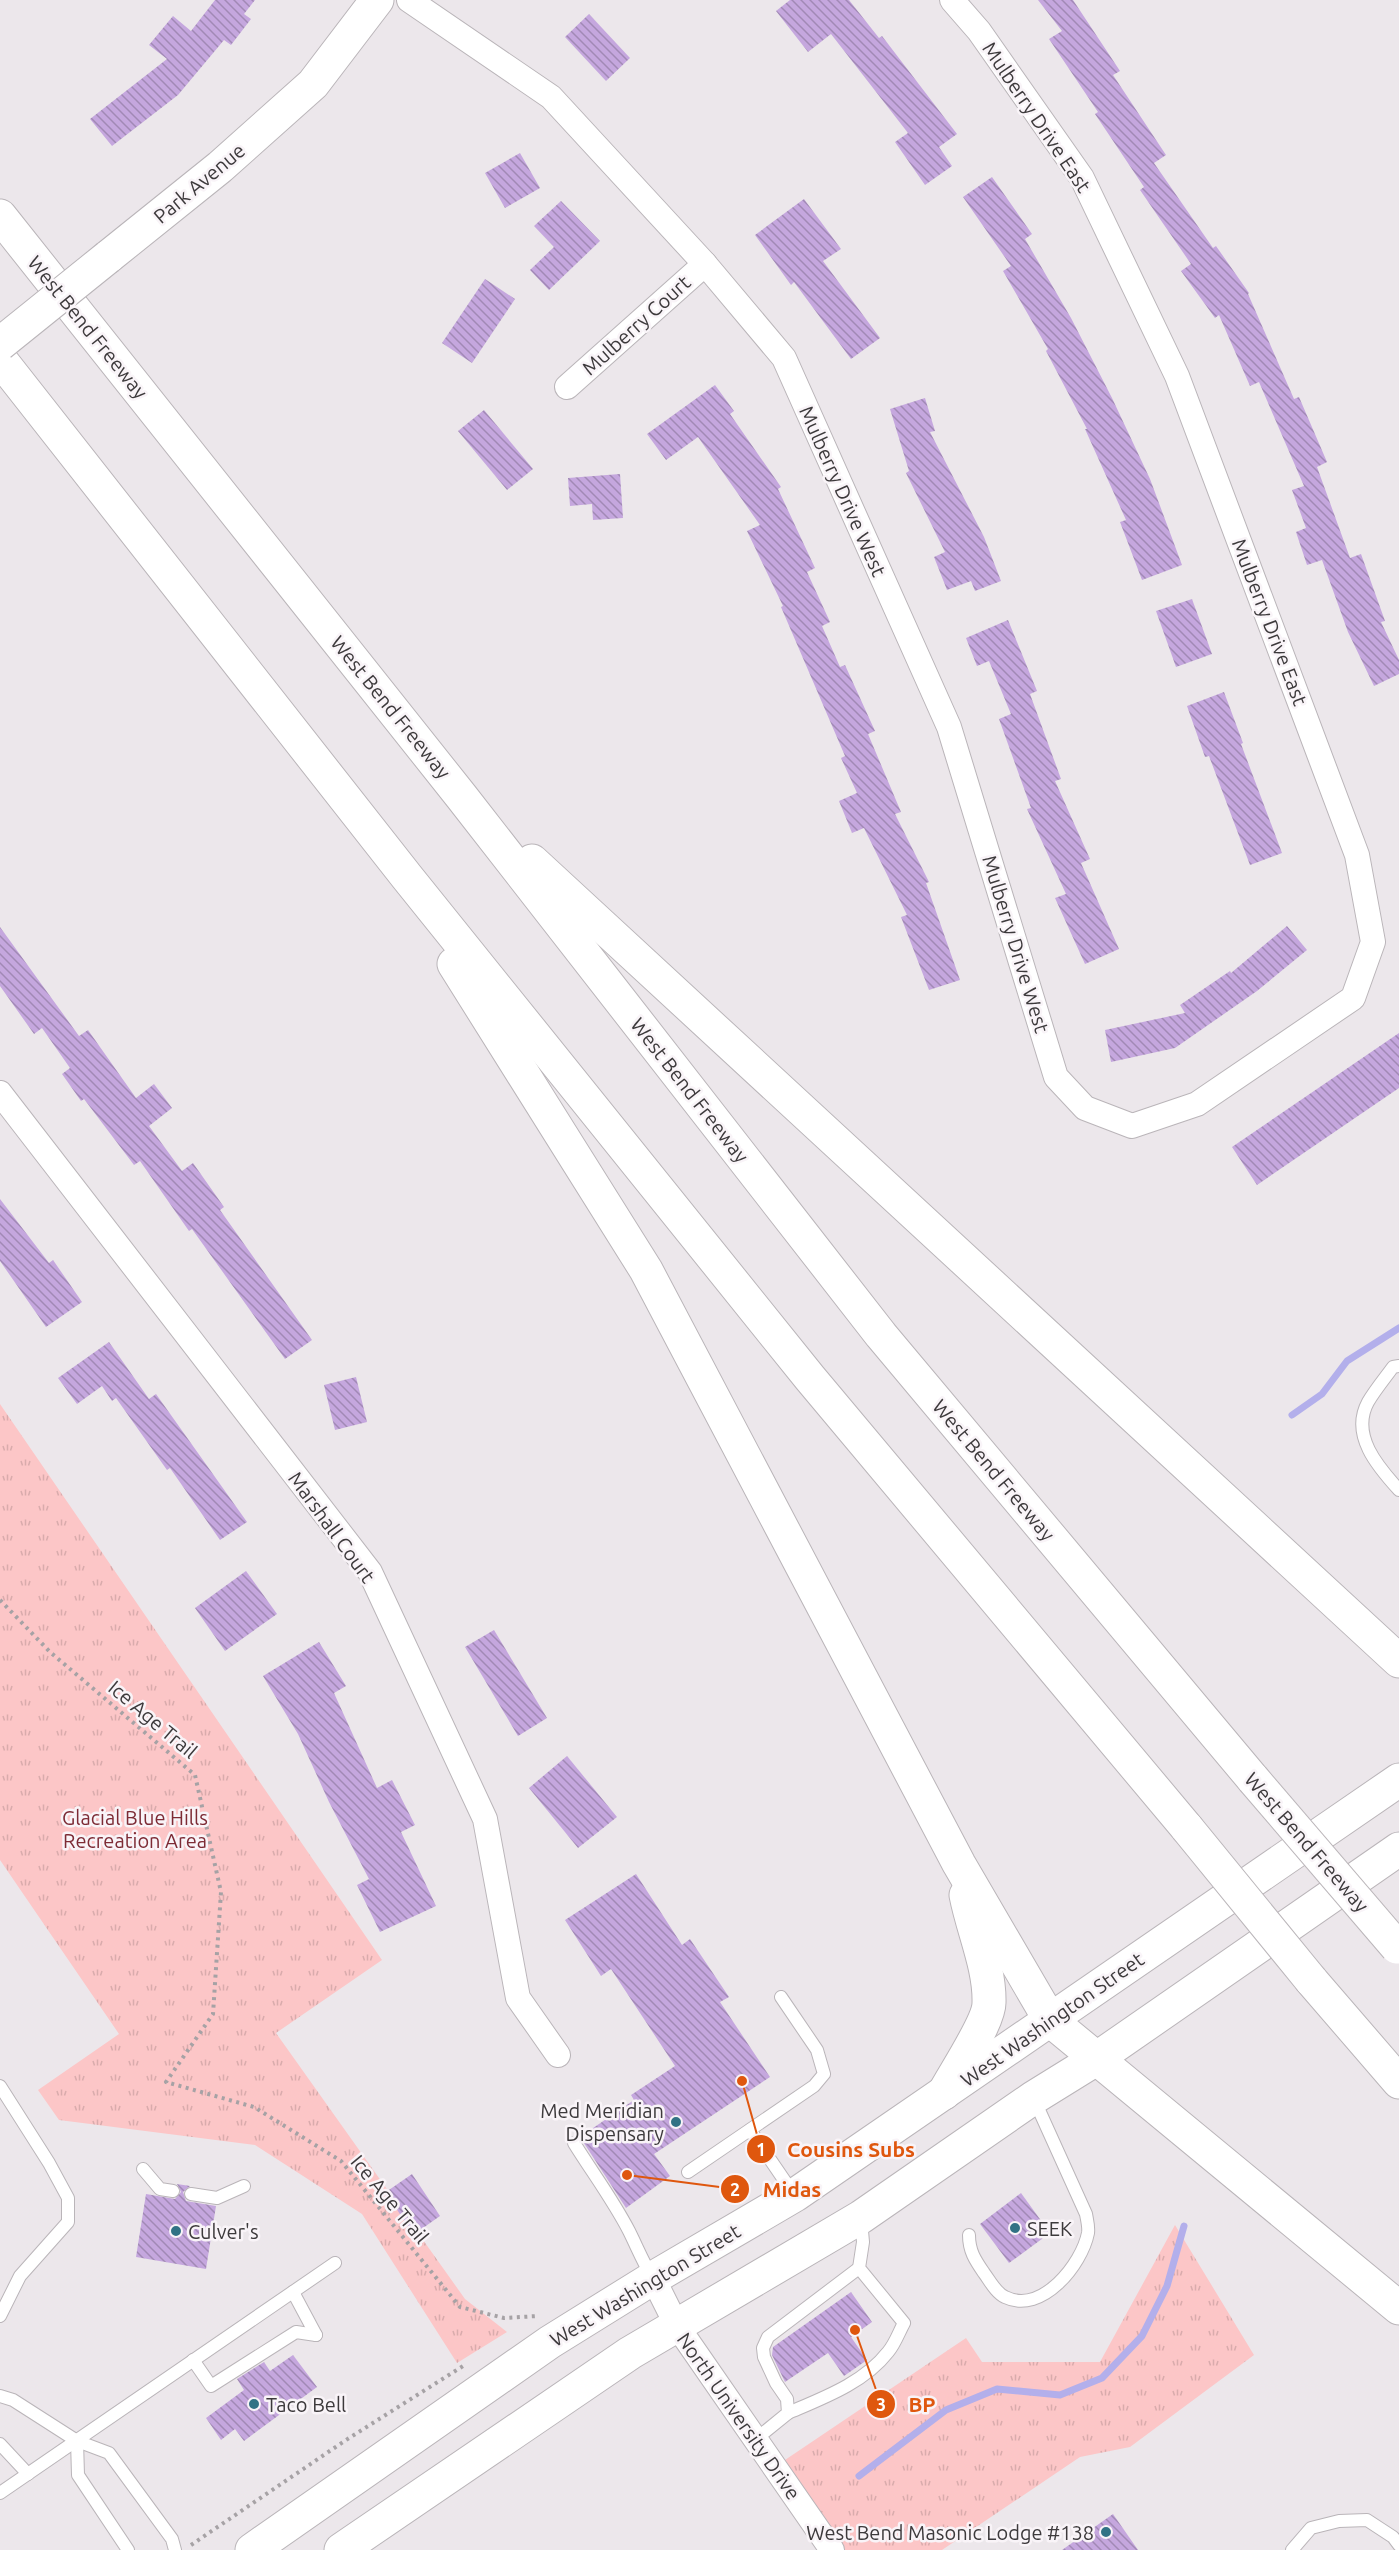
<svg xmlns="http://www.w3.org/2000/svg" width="1399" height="2550" font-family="Ubuntu,sans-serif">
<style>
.park{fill:url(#park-tufts)}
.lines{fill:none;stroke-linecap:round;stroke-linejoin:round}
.stream{stroke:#b3afeb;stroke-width:7}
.building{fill:url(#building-back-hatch)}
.lane-casing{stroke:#bab5b9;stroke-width:14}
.street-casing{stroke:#bab5b9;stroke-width:26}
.secondary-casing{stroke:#bab5b9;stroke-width:35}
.primary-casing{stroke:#bab5b9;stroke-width:35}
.highway-casing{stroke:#bab5b9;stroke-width:35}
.path{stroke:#a6a2a5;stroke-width:4;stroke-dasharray:3 4.5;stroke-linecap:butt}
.lane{stroke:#fff;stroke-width:12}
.street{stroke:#fff;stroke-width:24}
.secondary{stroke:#fff;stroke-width:33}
.primary{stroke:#fff;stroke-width:33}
.highway{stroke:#fff;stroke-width:33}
.secondary-bridge-casing{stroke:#bab5b9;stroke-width:35;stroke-linecap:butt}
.highway-bridge-casing{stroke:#bab5b9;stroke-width:35;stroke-linecap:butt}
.secondary-bridge{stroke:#fff;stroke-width:33}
.highway-bridge{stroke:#fff;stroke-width:33}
.poi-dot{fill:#317285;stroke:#f9f4f8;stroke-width:2}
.labels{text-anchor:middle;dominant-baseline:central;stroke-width:5;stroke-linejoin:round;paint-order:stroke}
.street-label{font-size:20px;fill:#3d3a3c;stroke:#f9f4f8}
.park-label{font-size:20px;fill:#7d2b35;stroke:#f9f4f8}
.poi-label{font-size:20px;fill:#3d3a3c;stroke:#f9f4f8;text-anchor:start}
.leader{fill:none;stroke:#df570e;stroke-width:2}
.callout-dot{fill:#df570e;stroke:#f9f4f8;stroke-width:2}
.mark-label{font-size:18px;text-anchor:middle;font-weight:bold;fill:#fff}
.callout-label{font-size:21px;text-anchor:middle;font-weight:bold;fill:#df570e;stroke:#f9f4f8;stroke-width:5;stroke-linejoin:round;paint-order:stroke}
</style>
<defs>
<pattern id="park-tufts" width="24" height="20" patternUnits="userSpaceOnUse" patternTransform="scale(1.5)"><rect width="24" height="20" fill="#fcc6c7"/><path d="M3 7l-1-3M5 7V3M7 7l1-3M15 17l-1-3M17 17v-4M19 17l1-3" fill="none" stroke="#d9abac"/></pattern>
<pattern id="building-back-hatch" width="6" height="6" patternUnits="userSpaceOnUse" patternTransform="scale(1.5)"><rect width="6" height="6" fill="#c5a7de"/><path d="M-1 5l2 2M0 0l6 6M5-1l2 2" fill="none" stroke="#a189b5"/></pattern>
</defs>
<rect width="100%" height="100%" fill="#ece7eb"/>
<!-- park -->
<g class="park">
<polygon points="0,1404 382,1960 276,2033 465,2299 507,2332 457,2363 362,2214 255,2145 59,2120 38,2090 119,2034 0,1860"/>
<polygon points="1175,2225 1254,2355 1130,2447 1080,2457 942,2550 843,2550 782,2462 966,2338 982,2362 1100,2362"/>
</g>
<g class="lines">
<!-- stream -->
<g class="stream">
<polyline points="1292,1415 1322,1394 1347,1361 1399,1328"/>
<polyline points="859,2476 946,2410 997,2389 1060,2395 1102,2378 1142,2336 1167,2286 1184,2226"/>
</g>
</g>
<!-- building -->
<g class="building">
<polygon points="215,0 255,0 244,14 251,19 231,45 224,40 178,95 112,146 90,119 167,59 149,45 173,16 191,31"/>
<polygon points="790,0 849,0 879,38 882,36 957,134 939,147 952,166 925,185 895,142 908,133 831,34 808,52 776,11"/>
<polygon points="1038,0 1073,0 1120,71 1113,75 1166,155 1154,163 1213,248 1216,246 1249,293 1248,294 1294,399 1299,397 1327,462 1317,467 1350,558 1361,554 1385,621 1381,622 1399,660 1399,674 1374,686 1348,632 1322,560 1307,565 1296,532 1306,528 1292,490 1304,486 1259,382 1250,386 1219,315 1215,318 1181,271 1191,264 1140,190 1144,187 1095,114 1098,112 1049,39 1062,31"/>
<polygon points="589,14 630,58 606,81 565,37"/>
<polygon points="520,153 540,188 505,208 485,173"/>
<polygon points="992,177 1032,234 1025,239 1071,318 1112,398 1150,479 1182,565 1142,580 1120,522 1126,520 1085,429 1087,429 1046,351 1048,349 1003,271 1011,266 963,197"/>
<polygon points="804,199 841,249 823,261 880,338 851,359 794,282 791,285 755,235"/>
<polygon points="561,201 600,241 549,290 530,270 554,247 534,226"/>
<polygon points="485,279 515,299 472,363 442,343"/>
<polygon points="715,385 734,411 730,414 781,487 778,489 815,568 807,572 830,622 822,626 840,667 845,665 875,731 868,734 901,812 895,814 929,882 926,883 960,980 929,990 901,917 907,915 864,828 852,833 839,801 857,793 841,758 845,756 781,607 783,606 747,531 760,525 698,437 666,460 647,434"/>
<polygon points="925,398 935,431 930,432 984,537 1001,581 975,591 971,581 947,590 934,557 945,552 906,473 909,471 890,409"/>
<polygon points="484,410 533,469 507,490 458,431"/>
<polygon points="620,474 623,518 593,520 592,504 570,506 568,478"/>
<polygon points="1192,599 1212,654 1176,667 1156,611"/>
<polygon points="1008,620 1037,691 1030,694 1061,779 1055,781 1090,859 1081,863 1119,949 1085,964 1055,898 1066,894 1027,809 1031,808 999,719 1011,714 989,661 977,666 966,638"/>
<polygon points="1224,692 1243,743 1241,744 1282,853 1250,865 1209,756 1205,757 1187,706"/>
<polygon points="1287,926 1307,950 1257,991 1175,1048 1111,1062 1105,1030 1185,1013 1180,1005 1230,971 1231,973"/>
<polygon points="0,927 79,1036 88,1030 136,1098 154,1084 172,1108 149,1126 182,1171 193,1163 224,1207 220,1210 312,1340 285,1359 192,1229 189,1231 140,1161 134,1165 84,1099 81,1101 62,1074 70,1068 42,1028 34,1034 0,986"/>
<polygon points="1399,1033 1399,1088 1257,1185 1232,1147"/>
<polygon points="0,1199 49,1263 53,1260 82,1302 46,1327 0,1261"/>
<polygon points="109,1342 149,1399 156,1394 247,1522 220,1540 170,1468 167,1470 116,1398 112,1401 102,1386 77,1404 58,1378"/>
<polygon points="356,1377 367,1422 335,1430 324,1385"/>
<polygon points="246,1571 277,1614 225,1651 195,1608"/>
<polygon points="494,1630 547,1718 518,1736 465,1647"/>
<polygon points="319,1642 346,1686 334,1693 377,1788 392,1780 415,1825 401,1832 436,1906 380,1932 357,1885 369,1879 329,1802 298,1734 263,1676"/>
<polygon points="567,1756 617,1817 578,1848 529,1788"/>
<polygon points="636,1874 682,1945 690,1939 729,1997 720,2002 770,2077 654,2154 670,2176 626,2208 580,2137 634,2100 631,2095 675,2066 611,1969 601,1976 565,1920"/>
<polygon points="412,2174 440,2216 413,2235 386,2192"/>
<polygon points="177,2184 190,2186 183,2192 186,2201 216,2206 206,2269 136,2257 146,2194 175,2199 181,2192"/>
<polygon points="1021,2193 1050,2233 1009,2263 980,2224"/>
<polygon points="851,2292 872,2322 851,2337 867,2360 844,2376 828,2353 785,2382 772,2355 773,2347"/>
<polygon points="293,2355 317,2387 244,2441 235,2429 221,2440 206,2418 244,2390 237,2379 264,2362 270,2371"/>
<polygon points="1113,2514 1138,2550 1062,2550"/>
</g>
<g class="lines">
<defs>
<g id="lane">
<path d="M1399,1366l-6,1c-8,11 -18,23 -25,35 -18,33 10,65 31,88"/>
<polyline points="0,2086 49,2163 68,2198 68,2222 20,2276 0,2316"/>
<polyline points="750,2130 793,2193"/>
<path d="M574,2143c18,29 39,57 55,88 8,16 14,31 23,46"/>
<polyline points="143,2169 160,2189 173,2191"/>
<polyline points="688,2172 814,2086 824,2074 817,2050 781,1997"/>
<polyline points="191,2194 217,2198 244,2186"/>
<path d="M969,2235c0,16 6,25 15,38 6,8 12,20 21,24 37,18 77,-33 83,-64 1,-6 -1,-13 -2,-19l-52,-115"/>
<polyline points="293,2292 316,2335"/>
<polyline points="193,2360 211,2386 296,2332 316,2335"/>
<polyline points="0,2396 13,2400 77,2441 109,2453 172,2539 175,2550"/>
<path d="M788,2413c35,-15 76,-30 100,-61 7,-8 11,-20 16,-29l-45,-55 4,-26 -2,-22"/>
<polyline points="756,2439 788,2413 787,2399 776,2383 764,2357 763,2348 768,2337 859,2268"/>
<polyline points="77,2441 78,2475 128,2550"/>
<polyline points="0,2444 28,2474"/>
<polyline points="0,2493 335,2263"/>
<polyline points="1292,2550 1311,2528 1339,2521 1367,2520 1393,2537 1399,2545"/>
</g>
<g id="street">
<polyline points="409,0 551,97 705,264 784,358 949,727 1056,1077 1085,1108 1132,1126 1197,1104 1353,998 1373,942 1357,855 1177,376 1082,178 979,31 952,0"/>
<polyline points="567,387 705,264"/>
<polyline points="0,1093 370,1572 485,1819 518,1998 558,2055"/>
<polyline points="653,2278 677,2326 832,2550"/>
</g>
<polyline id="secondary" points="108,257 220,167 313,84 377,0"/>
<g id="primary">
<polyline points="252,2550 550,2342 653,2278 795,2195 1399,1780"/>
<polyline points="341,2550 630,2353 861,2217 1033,2098 1096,2059 1399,1849"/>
</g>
<g id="highway">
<polyline points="0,216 461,796 881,1335 1253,1779"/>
<polyline points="0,359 407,877 810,1378 1187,1828"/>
<polyline points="532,861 1399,1661"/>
<polyline points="454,964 646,1270 959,1864 1050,2020 1399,2308"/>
<polyline points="1311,1980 1399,2082"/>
<path d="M944,2093c10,-19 45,-71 45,-90 1,-36 -16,-72 -23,-108"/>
</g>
</defs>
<!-- lane casing -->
<use href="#lane" class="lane-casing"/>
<!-- street casing -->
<use href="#street" class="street-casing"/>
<!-- secondary casing -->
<use href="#secondary" class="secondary-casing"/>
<!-- primary casing -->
<use href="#primary" class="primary-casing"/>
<!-- highway casing -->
<use href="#highway" class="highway-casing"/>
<!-- path -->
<g class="path">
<polyline points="0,1600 50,1652 195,1775 221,1892 213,2014 166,2082 254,2107 341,2161 460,2307 504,2318 538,2316"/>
<polyline points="191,2545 346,2440 463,2366"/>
</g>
<!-- lane -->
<use href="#lane" class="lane"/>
<!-- street -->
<use href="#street" class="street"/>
<!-- secondary -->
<use href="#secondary" class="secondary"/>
<!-- primary -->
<use href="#primary" class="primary"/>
<!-- highway -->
<use href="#highway" class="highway"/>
<defs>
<polyline id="secondary-bridge" points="0,344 108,257"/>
<g id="highway-bridge">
<polyline points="1253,1779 1397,1947"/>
<polyline points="1187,1828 1311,1980"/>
</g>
</defs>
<!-- secondary-bridge casing -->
<use href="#secondary-bridge" class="secondary-bridge-casing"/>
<!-- highway-bridge casing -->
<use href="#highway-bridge" class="highway-bridge-casing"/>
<!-- secondary-bridge -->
<use href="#secondary-bridge" class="secondary-bridge"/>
<!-- highway-bridge -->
<use href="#highway-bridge" class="highway-bridge"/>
</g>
<!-- markers -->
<g class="poi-dot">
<circle cx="676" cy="2122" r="6"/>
<circle cx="1015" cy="2228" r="6"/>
<circle cx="176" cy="2231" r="6"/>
<circle cx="254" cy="2404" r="6"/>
<circle cx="1106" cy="2532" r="6"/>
</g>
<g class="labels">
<!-- street labels -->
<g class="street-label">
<text transform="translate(1037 117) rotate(56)">Mulberry Drive East</text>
<text transform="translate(199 183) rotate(-40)">Park Avenue</text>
<text transform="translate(636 325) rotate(-42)">Mulberry Court</text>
<text transform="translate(88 327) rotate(51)">West Bend Freeway</text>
<text transform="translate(843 491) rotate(66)">Mulberry Drive West</text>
<text transform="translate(1270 622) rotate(69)">Mulberry Drive East</text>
<text transform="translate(391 707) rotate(51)">West Bend Freeway</text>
<text transform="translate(1016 944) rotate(73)">Mulberry Drive West</text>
<text transform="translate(690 1090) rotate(52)">West Bend Freeway</text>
<text transform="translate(994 1470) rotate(50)">West Bend Freeway</text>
<text transform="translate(332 1527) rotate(54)">Marshall Court</text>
<text transform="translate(153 1719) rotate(40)">Ice Age Trail</text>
<text transform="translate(1307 1842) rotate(49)">West Bend Freeway</text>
<text transform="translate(1052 2019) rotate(-35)">West Washington Street</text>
<text transform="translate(390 2199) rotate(50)">Ice Age Trail</text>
<text transform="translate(645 2285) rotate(-31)">West Washington Street</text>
<text transform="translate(739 2416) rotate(55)">North University Drive</text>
</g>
<!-- park labels -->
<g class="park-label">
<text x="135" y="1817">Glacial Blue Hills<tspan x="135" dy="23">Recreation Area</tspan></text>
</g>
<!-- poi labels -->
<g class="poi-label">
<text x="664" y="2110" text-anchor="end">Med Meridian<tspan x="664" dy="23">Dispensary</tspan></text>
<text x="1027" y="2228">SEEK</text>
<text x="188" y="2231">Culver's</text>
<text x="266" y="2404">Taco Bell</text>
<text x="1094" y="2532" text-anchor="end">West Bend Masonic Lodge #138</text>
</g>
</g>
<!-- callouts -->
<path class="leader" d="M742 2081L761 2149M627 2175L735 2189M855 2330L881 2404"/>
<g class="callout-dot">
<circle cx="742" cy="2081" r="6"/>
<circle cx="627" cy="2175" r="6"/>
<circle cx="855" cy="2330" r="6"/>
<circle cx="761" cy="2149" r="15"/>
<circle cx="735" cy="2189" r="15"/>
<circle cx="881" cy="2404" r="15"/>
</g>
<g class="mark-label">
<text x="761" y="2156">1</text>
<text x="735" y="2196">2</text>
<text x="881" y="2411">3</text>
</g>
<g class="callout-label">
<text x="851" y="2157">Cousins Subs</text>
<text x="792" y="2197">Midas</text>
<text x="922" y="2412">BP</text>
</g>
</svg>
